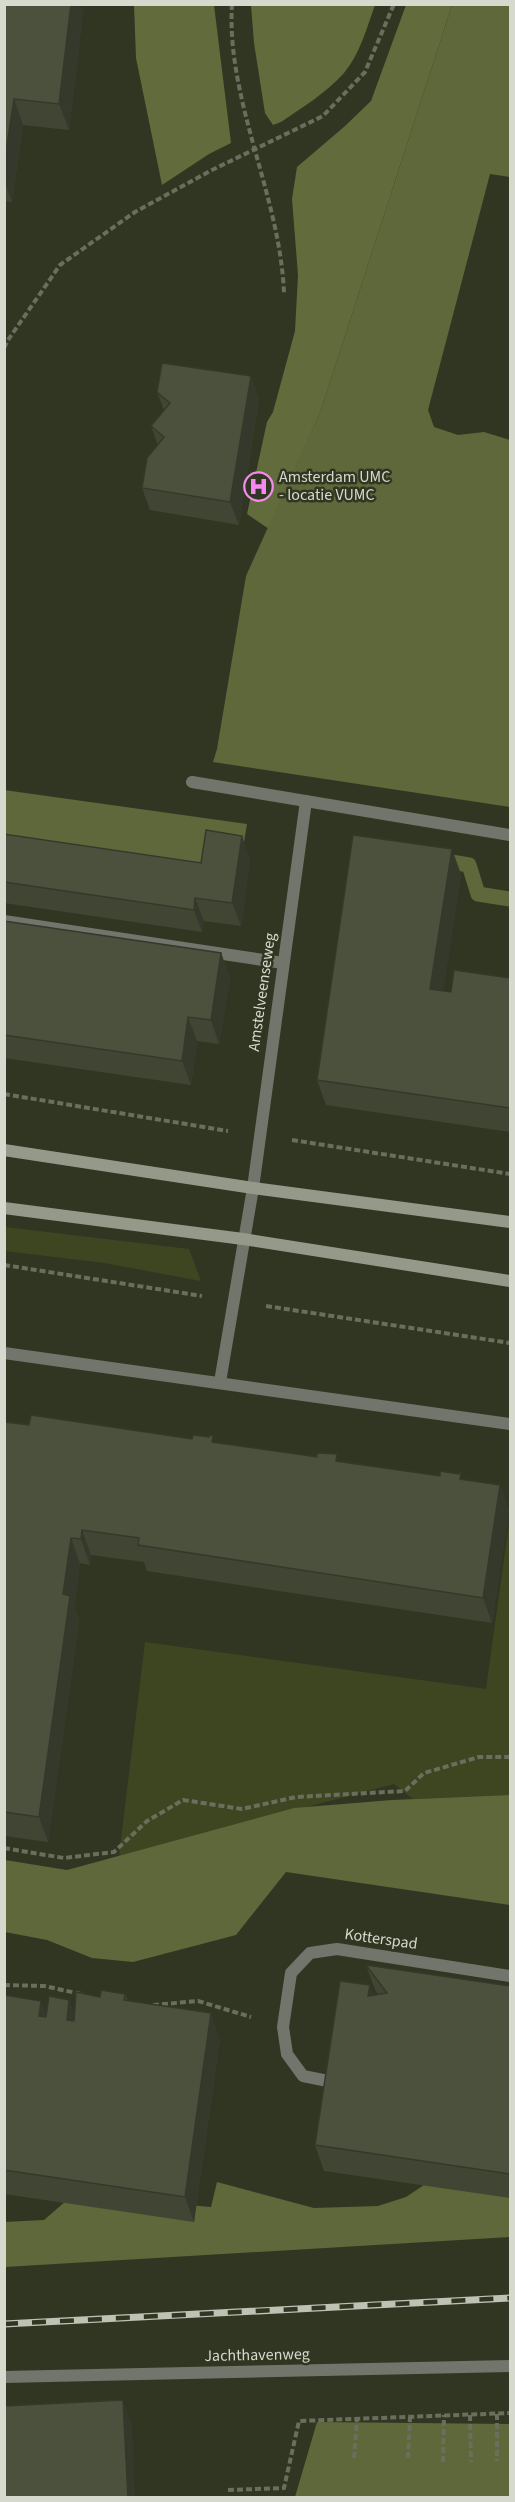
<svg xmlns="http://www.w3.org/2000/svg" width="515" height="2502" font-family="'Source Sans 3',sans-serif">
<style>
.green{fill:#3e4621}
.forest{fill:#616b3c}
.water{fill:#5e683a}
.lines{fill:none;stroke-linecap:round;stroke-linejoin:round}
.stream{stroke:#5e683a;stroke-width:15}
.path{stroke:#6a6e5d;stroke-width:4;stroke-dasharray:6 3;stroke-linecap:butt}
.lane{stroke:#72756b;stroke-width:12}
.street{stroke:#72756b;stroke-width:12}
.secondary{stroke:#95998a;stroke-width:12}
.rail-casing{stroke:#bec2b5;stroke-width:7}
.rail{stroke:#313623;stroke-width:4.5;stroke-dasharray:14;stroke-linecap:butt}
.wall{fill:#414634}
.shaded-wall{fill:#35392b}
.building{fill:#4c513d;stroke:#35392b;stroke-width:1.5}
.labels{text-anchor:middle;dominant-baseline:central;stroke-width:5;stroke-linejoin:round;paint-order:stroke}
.poi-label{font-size:16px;fill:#d6d9cd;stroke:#313623;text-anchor:start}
.street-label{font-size:16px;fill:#d6d9cd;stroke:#313623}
</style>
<rect width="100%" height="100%" fill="#313623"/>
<!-- green -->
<g class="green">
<polygon points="5,1227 189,1249 201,1281 105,1263 5,1251"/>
<polygon points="510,1516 510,1795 413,1799 394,1784 119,1856 145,1642 486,1689"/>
</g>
<!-- forest -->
<g class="forest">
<polygon points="134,5 214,5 231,143 209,154 162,185 136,58"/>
<path d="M251,5v-1l124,1c-8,22 -15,49 -31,68 -18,20 -41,34 -63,49l-8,3 -8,-12 -11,-70z"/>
<polygon points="406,5 452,5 321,410 269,529 247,514 267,422 273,412 295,331 298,275 292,199 297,167 345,126 371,101"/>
</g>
<!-- water -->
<g class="water">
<polygon points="452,5 510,5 510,177 490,174 428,410 434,427 458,435 484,432 510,440 510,807 213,762 217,749 246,576 321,410"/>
<polygon points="4,790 247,824 240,866 152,884 5,860"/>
<polygon points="510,1795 510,1905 286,1872 236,1935 133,1962 92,1958 47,1940 5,1932 5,1860 67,1870 294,1808 392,1800"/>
<polygon points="436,2177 510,2190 510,2237 5,2267 4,2222 44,2220 73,2195 211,2207 217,2182 314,2208 378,2206 406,2197"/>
<polygon points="317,2422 510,2424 510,2497 295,2497"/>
</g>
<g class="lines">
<!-- stream -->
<polyline class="stream" points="439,860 469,865 478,894 510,899"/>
<!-- path -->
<g class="path">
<path d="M232,4c-6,96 48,191 52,289"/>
<polyline points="4,348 8,340 60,265 135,212 212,170 323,116 365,72 394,4"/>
<polyline points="4,1094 228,1131"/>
<polyline points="292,1140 510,1174"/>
<polyline points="4,1265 202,1296"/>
<polyline points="266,1306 510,1343"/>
<polyline points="4,1848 64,1858 114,1852 147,1821 183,1800 242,1809 296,1797 405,1791 424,1773 479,1757 510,1757"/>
<polyline points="4,1985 44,1986 81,1994"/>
<polyline points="153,2005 198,2001 251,2017"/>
<polyline points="497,2414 497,2461"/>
<polyline points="470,2415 471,2462"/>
<polyline points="354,2458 357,2419"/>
<polyline points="408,2458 410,2417"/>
<polyline points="443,2462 444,2415"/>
<polyline points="228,2490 284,2488 299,2421 510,2413"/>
</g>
<!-- lane -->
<g class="lane">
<polyline points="192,782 510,835"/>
<polyline points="4,921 283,963"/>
</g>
<!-- street -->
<g class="street">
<polyline points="4,1353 510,1424"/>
<polyline points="220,1382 253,1188 306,801"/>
<polyline points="338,2083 303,2076 287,2054 283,2027 291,1973 310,1953 337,1949 510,1976"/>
<polyline points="4,2377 510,2366"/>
</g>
<!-- secondary -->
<g class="secondary">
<polyline points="4,1150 253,1188 510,1222"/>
<polyline points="4,1208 243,1239 510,1281"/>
</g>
<defs>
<polyline id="rail" points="4,2324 510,2298"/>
</defs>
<!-- rail casing -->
<use href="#rail" class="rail-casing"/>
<!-- rail -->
<use href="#rail" class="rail"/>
</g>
<!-- wall -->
<g class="wall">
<polygon points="4,4 83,11 69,130 23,125 12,202 4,201"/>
<polygon points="251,376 259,399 239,525 150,510 142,488 158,445 151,426 164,410 157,392"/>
<polygon points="4,834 201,863 250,859 241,926 204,921 202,932 4,903"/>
<polygon points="461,874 443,991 451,992 510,978 510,1132 326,1105 317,1080"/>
<polygon points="4,921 221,953 230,978 219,1044 197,1041 191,1085 4,1058"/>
<polygon points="4,1420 5,1422 29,1425 215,1443 500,1485 509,1510 492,1623 147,1571 144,1562 91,1555 90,1565 80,1563 74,1606 79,1621 48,1842 4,1836"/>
<polygon points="366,1965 510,1986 510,2198 324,2171 315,2145 373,1995 378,1994 375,1990"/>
<polygon points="125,1994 128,2001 220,2039 194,2222 4,2194 4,1995 41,2001 46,2015 69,2000 74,2014 100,1997"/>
</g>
<!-- shaded-wall -->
<g class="shaded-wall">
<polygon points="71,4 80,4 83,11 69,130 59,104"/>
<polygon points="14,99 23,125 12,202 4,181 4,164"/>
<polygon points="251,376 259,399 239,525 230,502"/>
<polygon points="242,836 250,859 241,926 232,903"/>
<polygon points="452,849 461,874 440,1015 430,989"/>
<polygon points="195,898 204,921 202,932 194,910"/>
<polygon points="221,953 230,978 219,1044 211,1020"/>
<polygon points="188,1017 197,1041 191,1085 182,1061"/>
<polygon points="500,1485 509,1510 492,1623 483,1598"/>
<polygon points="82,1530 91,1555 90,1565 81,1539"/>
<polygon points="71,1538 80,1563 74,1606 79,1621 48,1842 39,1817 63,1594"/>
<polygon points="370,1985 379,2011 368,1996"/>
<polygon points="69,2000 78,2025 67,2020"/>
<polygon points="41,2001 50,2026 39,2016"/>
<polygon points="211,2013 220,2039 194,2222 185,2197"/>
<polygon points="123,2400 132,2425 135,2498 128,2498"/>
</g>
<!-- building -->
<g class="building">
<polygon points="4,4 71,4 59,104 14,99 4,164"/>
<polygon points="162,363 251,376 230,502 142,488 147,458 164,437 151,426 170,403 157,392"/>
<polygon points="206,830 242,836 232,903 195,898 194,910 4,882 4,834 201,863"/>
<polygon points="353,835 452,849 430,989 451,992 454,970 510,978 510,1108 317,1080"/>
<polygon points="4,921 221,953 211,1020 188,1017 182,1061 4,1035"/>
<polygon points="31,1415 192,1439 193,1435 209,1437 210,1435 213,1436 212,1442 317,1457 317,1453 337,1454 336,1461 440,1476 440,1471 458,1474 461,1472 460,1479 500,1485 483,1598 138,1545 139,1538 82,1530 81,1539 71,1538 63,1594 70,1596 39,1817 4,1812 4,1422 29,1425"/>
<polygon points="366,1965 510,1986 510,2174 315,2145 340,1981 370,1985 368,1996 387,1993"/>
<polygon points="101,1990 125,1994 124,2000 211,2013 185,2197 4,2170 4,1995 41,2001 39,2016 46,2017 49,1996 69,2000 67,2020 74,2021 76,1992 100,1997"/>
<polygon points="123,2400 128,2498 4,2498 4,2406"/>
</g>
<!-- icons -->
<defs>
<symbol id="hospital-ring" viewBox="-11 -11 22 22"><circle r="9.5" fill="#313623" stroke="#f589ee" stroke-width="1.5"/><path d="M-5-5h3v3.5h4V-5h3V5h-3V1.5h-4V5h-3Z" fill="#f589ee"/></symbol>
</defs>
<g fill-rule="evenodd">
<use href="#hospital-ring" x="242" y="470" width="33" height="33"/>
</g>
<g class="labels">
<!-- poi labels -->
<g class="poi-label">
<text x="279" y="477">Amsterdam UMC<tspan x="279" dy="18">- locatie VUMC</tspan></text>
</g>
<!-- street labels -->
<g class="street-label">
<text transform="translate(262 992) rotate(-82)">Amstelveenseweg</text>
<text transform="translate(381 1939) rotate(8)">Kotterspad</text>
<text transform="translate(257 2355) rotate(-1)">Jachthavenweg</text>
</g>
</g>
<!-- border -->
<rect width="515" height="2502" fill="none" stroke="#d6d9cd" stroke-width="12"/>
</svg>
